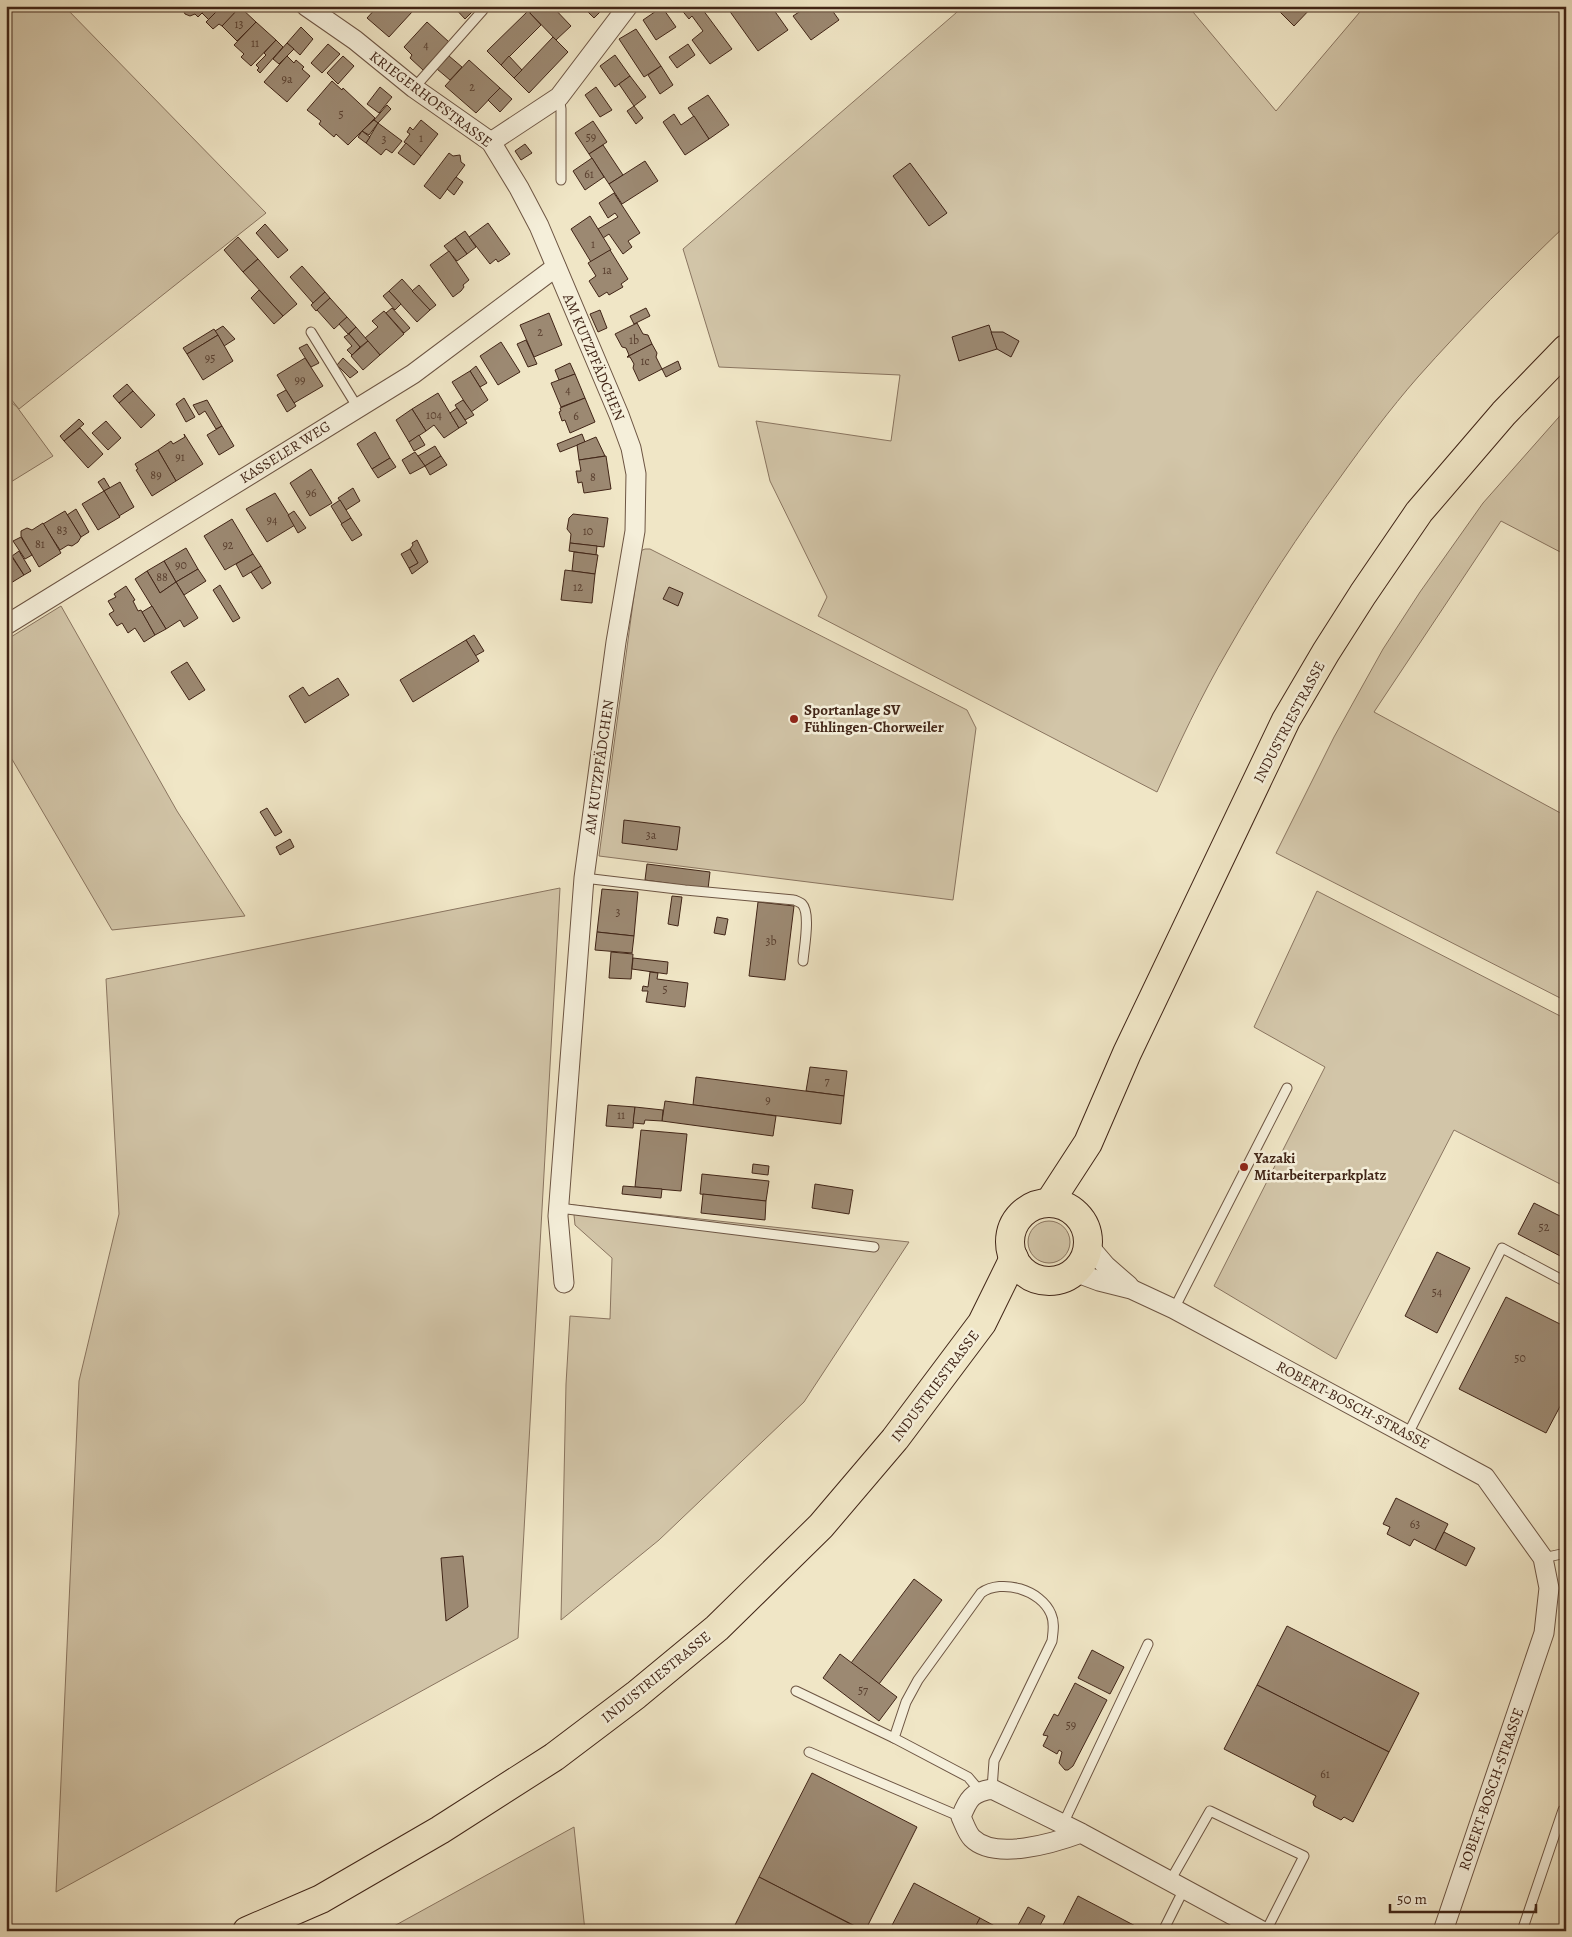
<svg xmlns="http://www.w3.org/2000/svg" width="1572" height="1937" font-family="Alegreya,serif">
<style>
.green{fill:#d2c5a8;stroke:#8a7560}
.building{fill:#9c8972;stroke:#412517}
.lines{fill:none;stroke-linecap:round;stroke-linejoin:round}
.lane-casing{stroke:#6d5543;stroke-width:11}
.street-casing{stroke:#6d5543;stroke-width:21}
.primary-casing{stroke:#412517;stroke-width:30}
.lane{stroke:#f5efda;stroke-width:9}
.street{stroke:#f5efda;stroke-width:19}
.primary{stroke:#f0e6c6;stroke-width:28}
.poi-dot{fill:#8f2418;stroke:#f5efda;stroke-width:2}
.labels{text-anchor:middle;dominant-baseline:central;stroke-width:5;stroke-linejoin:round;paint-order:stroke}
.number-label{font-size:12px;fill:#583e2e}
.street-label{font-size:15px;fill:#412517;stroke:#f5efda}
.poi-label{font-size:15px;font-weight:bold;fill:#412517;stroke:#f5efda;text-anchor:start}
</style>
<rect width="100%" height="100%" fill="#f0e6c6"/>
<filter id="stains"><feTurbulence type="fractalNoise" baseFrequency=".004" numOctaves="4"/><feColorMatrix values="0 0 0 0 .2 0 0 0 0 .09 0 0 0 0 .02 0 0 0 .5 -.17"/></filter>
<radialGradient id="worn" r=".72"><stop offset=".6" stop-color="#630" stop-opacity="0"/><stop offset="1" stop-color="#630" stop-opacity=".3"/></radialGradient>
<!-- green -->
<g class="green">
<polygon points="6,6 64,6 266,213 19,409 6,393"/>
<path d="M964,6h224l88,105 89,-105h201v219c-51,49 -101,99 -148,152 -28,32 -54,67 -79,102 -40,55 -77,111 -111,171 -27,46 -49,94 -71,142l-339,-176 9,-19 -57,-116 -14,-60 135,20 9,-66 -181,-8 -36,-118z"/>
<polygon points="6,398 17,407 53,456 6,485"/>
<polygon points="1566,409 1566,555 1501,521 1374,712 1566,816 1566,1001 1276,853 1334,737 1383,649 1420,592 1483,503"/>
<polygon points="645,549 650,549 967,710 976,728 953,900 599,856 640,551"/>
<polygon points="61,606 177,811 245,916 112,930 6,749 6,640"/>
<polygon points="560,888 518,1638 56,1892 79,1381 119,1214 106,979"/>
<polygon points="1317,891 1566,1019 1566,1187 1454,1130 1336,1359 1214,1286 1325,1067 1254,1027"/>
<polygon points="573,1205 909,1242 804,1402 659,1540 561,1620 566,1384 570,1316 610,1319 612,1258 575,1225"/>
<circle cx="1049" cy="1242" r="21"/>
<polygon points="574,1827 585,1931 385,1931"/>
</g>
<!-- building -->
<g class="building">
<polygon points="184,6 209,6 198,17 195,14 190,16 185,14 183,10"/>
<polygon points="209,6 222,6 209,20 202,13"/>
<polygon points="222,6 228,6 235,13 222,26 219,24 213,29 206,22"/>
<polygon points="378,6 406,6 412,12 389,37 367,18"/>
<polygon points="453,6 478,6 465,19"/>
<polygon points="537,6 543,12 549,6 552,6 571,26 556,40 530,13"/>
<polygon points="582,6 600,6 603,9 594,18"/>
<polygon points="682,6 700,6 732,49 710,64 692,40 703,31 692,16 689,19 680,8"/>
<polygon points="726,6 771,6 788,30 758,51"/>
<polygon points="808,6 829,6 839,20 811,40 793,16"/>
<polygon points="1274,6 1313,6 1294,26"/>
<polygon points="240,7 256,22 237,41 222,26"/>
<polygon points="662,7 676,27 656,40 643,20"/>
<polygon points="528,11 541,25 501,65 487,51"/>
<polygon points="256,22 276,40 251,66 241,57 244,54 234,45"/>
<polygon points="427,22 449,42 423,70 410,58 412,55 404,47"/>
<polygon points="301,27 313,39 300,55 287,43"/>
<polygon points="636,29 661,66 644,77 619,39"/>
<polygon points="553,37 568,52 529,93 514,78"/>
<polygon points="276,40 283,47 260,73 257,70 259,68 256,65 266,55 264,53"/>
<polygon points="287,43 294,49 279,64 273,59"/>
<polygon points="328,44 340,54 322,73 311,63"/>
<polygon points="688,44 695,55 677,68 669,57"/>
<polygon points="615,55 630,76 615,87 600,66"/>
<polygon points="287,56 294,63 296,60 304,67 302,69 310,76 287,102 264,82"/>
<polygon points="343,56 354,66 338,84 327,73"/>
<polygon points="449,56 462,67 450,80 437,69"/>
<polygon points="509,56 522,70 514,78 501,65"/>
<polygon points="469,60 500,88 476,113 445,86"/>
<polygon points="661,66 673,85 660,94 648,75"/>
<polygon points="630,76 646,97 634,106 619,84"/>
<polygon points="332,81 342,90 343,88 375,118 348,145 336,134 334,137 319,124 321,121 307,110"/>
<polygon points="380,87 392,97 379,113 367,104"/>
<polygon points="596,87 612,110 600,117 585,95"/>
<polygon points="500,88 512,99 500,112 488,100"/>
<polygon points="708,95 729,125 709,139 688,108"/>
<polygon points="387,105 391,109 378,123 374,120"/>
<polygon points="634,106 643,118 636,124 627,111"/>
<polygon points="674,114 681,125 694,116 709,139 685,155 663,122"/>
<polygon points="374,120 378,123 369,135 362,131"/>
<polygon points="421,120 438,134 421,156 404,142 410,134 407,132 410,127 413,130"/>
<polygon points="593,121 607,142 589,154 575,133"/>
<polygon points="378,123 402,141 392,153 386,149 381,155 366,143"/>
<polygon points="362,131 370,137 366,143 358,137"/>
<polygon points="406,143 421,156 414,165 398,153"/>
<polygon points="525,144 532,153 521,160 515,151"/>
<polygon points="603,145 623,175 609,184 589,154"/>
<polygon points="449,153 453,156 460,155 461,162 465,165 440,199 424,186"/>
<polygon points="592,158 604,177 585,190 573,171"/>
<polygon points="645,161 658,181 622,204 609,184"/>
<polygon points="910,163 947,213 929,226 893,176"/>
<polygon points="456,177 463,182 454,195 447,189"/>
<polygon points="614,193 640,233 628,241 632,247 623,254 609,234 603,238 598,229 618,217 615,213 608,218 599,203"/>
<polygon points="590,216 611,250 591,262 571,229"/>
<polygon points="488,223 510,254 503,259 498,262 496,259 490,264 469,237"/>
<polygon points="265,224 288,250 278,258 256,233"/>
<polygon points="465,231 476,247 467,254 455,238"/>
<polygon points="238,237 258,259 243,272 224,250"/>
<polygon points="455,238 467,254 457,261 444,246"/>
<polygon points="610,250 628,279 621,284 623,287 609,295 607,292 599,297 589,281 596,276 588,263"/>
<polygon points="449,251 469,280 463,285 464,287 461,291 453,297 430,265"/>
<polygon points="258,259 297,304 283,316 243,272"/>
<polygon points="302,266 325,292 313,303 290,277"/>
<polygon points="402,279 430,310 417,322 389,291"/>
<polygon points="419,285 436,305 430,310 412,291"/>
<polygon points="259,290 283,316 274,324 251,298"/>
<polygon points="389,291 401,304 395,310 383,296"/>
<polygon points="325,292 330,298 316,311 311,305"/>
<polygon points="330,298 347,317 334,329 317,310"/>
<polygon points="392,308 410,328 404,333 386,313"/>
<polygon points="646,308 650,316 634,324 630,316"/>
<polygon points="600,310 607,328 598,332 590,314"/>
<polygon points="384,311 404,334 380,355 365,338 378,327 372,321"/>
<polygon points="549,313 562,345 534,357 520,325"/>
<polygon points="347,317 356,327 348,334 339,324"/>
<polygon points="637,323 643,334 648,335 652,344 627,357 629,355 626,348 622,347 615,334"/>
<polygon points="989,325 997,349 959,361 952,337"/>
<polygon points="223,326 235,339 224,346 215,331"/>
<polygon points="356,327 368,341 360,347 349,334"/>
<polygon points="214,329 218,335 187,354 183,348"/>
<polygon points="991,332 1003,332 1019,341 1011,357 997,349"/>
<polygon points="349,334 360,347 352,355 347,350 352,346 344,337"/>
<polygon points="218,335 233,361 203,380 187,354"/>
<polygon points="526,340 537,364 528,367 517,344"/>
<polygon points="368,341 380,355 363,370 351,356"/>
<polygon points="501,342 520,372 498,385 480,356"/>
<polygon points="307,344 319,363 311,367 299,348"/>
<polygon points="652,344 657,353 656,357 662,369 639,381 633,368 634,364 630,357 627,357"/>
<polygon points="305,358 323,386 294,403 277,375"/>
<polygon points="343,358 358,372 350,378 337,365"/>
<polygon points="678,361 681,369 666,377 662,369"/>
<polygon points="570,363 575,374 559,380 555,370"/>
<polygon points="476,366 487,383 480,387 470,371"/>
<polygon points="470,371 488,400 471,412 452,382"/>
<polygon points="575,374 585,398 561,407 551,383"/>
<polygon points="127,384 133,391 119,403 113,396"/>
<polygon points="286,390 296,406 287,412 277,395"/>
<polygon points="133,391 155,415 141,428 119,403"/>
<polygon points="438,393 459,428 444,438 434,425 426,431 412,409"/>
<polygon points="184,398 195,417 186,422 176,404"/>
<polygon points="585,398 595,422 570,433 565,420 562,421 559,412 561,411 560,408"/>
<polygon points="207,400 222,426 216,429 205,411 199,415 193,405"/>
<polygon points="463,400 474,415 465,420 455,405"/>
<polygon points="457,408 467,423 459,428 450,413"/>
<polygon points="412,409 426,431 409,442 396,420"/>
<polygon points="79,419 84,424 64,441 60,436"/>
<polygon points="106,421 121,438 108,450 92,433"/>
<polygon points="222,426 234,446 219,455 207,435"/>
<polygon points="80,428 103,454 88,468 64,441"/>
<polygon points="375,432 390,458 372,469 357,444"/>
<polygon points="184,434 203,464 176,481 158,450 171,441 173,444 185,437"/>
<polygon points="582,434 585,442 560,452 557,444"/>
<polygon points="419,435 425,445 414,451 409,442"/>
<polygon points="596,437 605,456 579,460 577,445"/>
<polygon points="435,446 441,456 425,466 418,456"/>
<polygon points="158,450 176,481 152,496 136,470 138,469 135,464"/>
<polygon points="415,452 425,466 410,474 402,460"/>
<polygon points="441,456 447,465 430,475 425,466"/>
<polygon points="606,456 611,489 584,493 582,482 578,483 576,471 581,471 579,460"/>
<polygon points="390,458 396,467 378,478 372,469"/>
<polygon points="311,469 332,503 310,516 290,483"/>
<polygon points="104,478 110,488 104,491 98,482"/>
<polygon points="120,482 134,507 119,516 104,491"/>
<polygon points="353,488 360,501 346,510 338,498"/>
<polygon points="104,491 120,517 98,530 82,504"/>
<polygon points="275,493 295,525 267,542 246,509"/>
<polygon points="340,500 351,518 342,524 331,506"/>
<polygon points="76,509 89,532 81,537 67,515"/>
<polygon points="65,511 81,537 78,542 72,546 68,545 60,550 43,524"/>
<polygon points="294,511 306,528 298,533 288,515"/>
<polygon points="573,514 608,518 604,547 570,543 571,534 567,529 569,518"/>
<polygon points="351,518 362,535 352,541 341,524"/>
<polygon points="232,519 253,554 225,570 204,536"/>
<polygon points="43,523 61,553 39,567 21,536 21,531 27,528 32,530"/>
<polygon points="21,537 32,555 25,559 13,541"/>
<polygon points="417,540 428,562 412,574 409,568 418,563 410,549 413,545 412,543"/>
<polygon points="570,543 597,546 596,555 569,551"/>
<polygon points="6,548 24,575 6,586"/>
<polygon points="186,548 198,569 176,582 164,561"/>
<polygon points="410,549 418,563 409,568 401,554"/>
<polygon points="19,551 31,571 24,575 12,556"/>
<polygon points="574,552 598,555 595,574 572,571"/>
<polygon points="253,554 261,566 243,577 236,564"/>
<polygon points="164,561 176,582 160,593 147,571"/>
<polygon points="261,566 271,583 262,589 251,572"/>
<polygon points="198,569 206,581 184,595 176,582"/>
<polygon points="565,570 595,574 592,603 561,600"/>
<polygon points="147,571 160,593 176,582 198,618 184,627 180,620 166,629 135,579"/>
<polygon points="220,585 240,618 233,622 213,590"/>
<polygon points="126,586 135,600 133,601 138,611 141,610 155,635 144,642 135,628 128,633 122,623 117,626 109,614 114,611 108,601 116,597 114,594"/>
<polygon points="669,587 683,593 678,606 663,599"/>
<polygon points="152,606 166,629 155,635 142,612"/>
<polygon points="474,635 484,651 475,656 466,640"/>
<polygon points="466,640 479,661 413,702 400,680"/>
<polygon points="187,662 205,690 189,700 171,672"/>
<polygon points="338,678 349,695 305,723 289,696 303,687 309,696"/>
<polygon points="267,808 282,832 275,836 260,812"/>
<polygon points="624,820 680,827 677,850 622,843"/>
<polygon points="290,839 294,847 280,855 276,847"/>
<polygon points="647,864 710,872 708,889 645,880"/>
<polygon points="602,889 638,892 634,936 597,932"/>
<polygon points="672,896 682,897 678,926 668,924"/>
<polygon points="758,902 794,906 785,980 749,976"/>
<polygon points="717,917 728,919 725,935 714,933"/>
<polygon points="597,932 634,936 632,953 595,950"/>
<polygon points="611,952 633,954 631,979 609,978"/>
<polygon points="633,958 668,962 667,974 632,969"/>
<polygon points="650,972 658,973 657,979 688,983 685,1007 646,1002 648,991 642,991 643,986 648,987"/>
<polygon points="810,1067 847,1071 844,1096 806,1091"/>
<polygon points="696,1077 844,1096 841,1124 693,1105"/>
<polygon points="665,1101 776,1116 773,1136 662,1121"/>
<polygon points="608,1105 635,1107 633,1128 606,1126"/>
<polygon points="635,1107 663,1110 662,1121 645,1120 644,1124 633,1123"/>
<polygon points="641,1130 687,1134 681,1191 635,1187"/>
<polygon points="753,1164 769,1166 768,1175 752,1173"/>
<polygon points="702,1174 769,1181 766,1201 700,1194"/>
<polygon points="815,1184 853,1190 849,1214 812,1208"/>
<polygon points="623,1186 662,1189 661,1198 622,1194"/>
<polygon points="703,1194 766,1201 765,1220 701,1213"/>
<polygon points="1534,1203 1566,1219 1566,1259 1518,1234"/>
<polygon points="1437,1252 1470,1268 1437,1333 1405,1316"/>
<polygon points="1506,1297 1566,1327 1566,1395 1546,1433 1459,1389"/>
<polygon points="1396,1498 1448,1524 1435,1550 1414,1539 1410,1546 1387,1534 1390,1527 1383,1524"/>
<polygon points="1444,1532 1475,1548 1466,1566 1435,1550"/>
<polygon points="463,1556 468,1607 446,1621 441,1558"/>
<polygon points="914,1579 942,1600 879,1684 851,1663"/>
<polygon points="1287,1626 1419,1693 1389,1752 1257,1685"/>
<polygon points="1092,1650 1124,1667 1110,1694 1078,1678"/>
<polygon points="840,1654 897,1697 879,1721 823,1678"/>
<polygon points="1075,1683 1107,1700 1073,1766 1068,1770 1065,1770 1059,1763 1062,1752 1059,1750 1057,1754 1043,1746 1048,1736 1043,1735 1054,1714 1058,1716"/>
<polygon points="1257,1685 1389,1752 1353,1822 1344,1817 1341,1820 1314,1806 1313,1802 1316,1796 1224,1749"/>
<polygon points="812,1773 917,1827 865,1931 759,1877"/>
<polygon points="759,1877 864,1931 732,1931"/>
<polygon points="914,1883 980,1918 973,1931 889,1931"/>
<polygon points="1078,1896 1145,1931 1060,1931"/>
<polygon points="1028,1907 1045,1916 1037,1931 1015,1931"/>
<polygon points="980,1918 1004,1931 973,1931"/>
</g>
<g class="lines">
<defs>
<g id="lane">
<polyline points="414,88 483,10"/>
<polyline points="559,97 561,109 561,180"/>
<polyline points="311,332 358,408"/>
<path d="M584,878l101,12 109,10c1,0 7,3 8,4 9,9 2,44 1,57"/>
<polyline points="559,1208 874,1247"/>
<polyline points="1174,1309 1287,1088"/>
<polyline points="1408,1434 1502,1248 1566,1282"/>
<polyline points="1543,1558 1566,1553"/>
<polyline points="796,1691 894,1738"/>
<polyline points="809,1752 961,1817"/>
<path d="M980,1791l-12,-14 -74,-39 12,-36 12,-22 63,-87c21,-15 60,-3 70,21 4,9 2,18 1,27l-58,120 -2,28"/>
<polyline points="1063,1824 1148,1644"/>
<polyline points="1170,1881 1210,1811 1304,1856 1266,1931"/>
<polyline points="1163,1931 1184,1889"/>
<polyline points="1522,1931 1563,1810"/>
</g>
<g id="street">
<polyline points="306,6 355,40 414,88 491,142 519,188 539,226 619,415 631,448 636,474 635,531 616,642 584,878 558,1216 564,1283"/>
<polyline points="491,142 559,97 628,6"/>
<polyline points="6,625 413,374 556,267"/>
<polyline points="1088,1245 1106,1266 1129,1286"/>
<polyline points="1075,1272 1099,1281 1131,1289 1174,1309 1485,1477 1543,1558 1549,1588 1544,1633 1443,1931"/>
<path d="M1081,1833c-27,10 -86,28 -109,5 -5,-5 -8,-15 -11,-21 7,-18 11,-25 31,-28l89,44 181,98"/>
</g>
<g id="primary">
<polyline points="1049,1203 1088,1143 1127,1053 1286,720 1326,652 1363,594 1419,512 1504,413 1566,349"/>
<circle cx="1049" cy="1242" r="39"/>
<polyline points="247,1931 321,1899 440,1830 554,1757 636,1695 717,1628 821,1526 895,1439 982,1323 1014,1258"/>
</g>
</defs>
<!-- lane casing -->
<use href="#lane" class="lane-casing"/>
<!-- street casing -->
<use href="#street" class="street-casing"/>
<!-- primary casing -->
<use href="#primary" class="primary-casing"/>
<!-- lane -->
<use href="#lane" class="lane"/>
<!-- street -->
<use href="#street" class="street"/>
<!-- primary -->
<use href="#primary" class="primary"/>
</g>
<!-- markers -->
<g class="poi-dot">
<circle cx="794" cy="719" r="5"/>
<circle cx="1244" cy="1167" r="5"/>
</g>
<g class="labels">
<!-- number labels -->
<g class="number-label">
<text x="239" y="24">13</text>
<text x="255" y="43">11</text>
<text x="426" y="45">4</text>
<text x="287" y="79">9a</text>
<text x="472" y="87">2</text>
<text x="341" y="114">5</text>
<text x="591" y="137">59</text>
<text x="421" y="138">1</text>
<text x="384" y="139">3</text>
<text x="589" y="174">61</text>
<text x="593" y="244">1</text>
<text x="607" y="270">1a</text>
<text x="540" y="332">2</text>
<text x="634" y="340">1b</text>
<text x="210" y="358">95</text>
<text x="645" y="361">1c</text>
<text x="300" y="380">99</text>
<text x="568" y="390">4</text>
<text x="434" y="415">104</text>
<text x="576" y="416">6</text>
<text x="180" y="457">91</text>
<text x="156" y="475">89</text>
<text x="593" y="477">8</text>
<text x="311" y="493">96</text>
<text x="272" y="520">94</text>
<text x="62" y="530">83</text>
<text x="588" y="531">10</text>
<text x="40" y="544">81</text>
<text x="228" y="545">92</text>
<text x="181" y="565">90</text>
<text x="162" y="577">88</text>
<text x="578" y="587">12</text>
<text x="651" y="835">3a</text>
<text x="618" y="912">3</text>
<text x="771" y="941">3b</text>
<text x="665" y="989">5</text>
<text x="827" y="1081">7</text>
<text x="768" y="1100">9</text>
<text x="621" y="1115">11</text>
<text x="1544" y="1227">52</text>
<text x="1437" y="1292">54</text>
<text x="1520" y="1358">50</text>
<text x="1415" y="1524">63</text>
<text x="863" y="1690">57</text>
<text x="1071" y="1725">59</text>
<text x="1325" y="1774">61</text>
</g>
<!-- street labels -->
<g class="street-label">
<text transform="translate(431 99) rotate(37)">KRIEGERHOFSTRASSE</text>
<text transform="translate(594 357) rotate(67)">AM KUTZPFÄDCHEN</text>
<text transform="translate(285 452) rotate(-32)">KASSELER WEG</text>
<text transform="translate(1289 722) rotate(-62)">INDUSTRIESTRASSE</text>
<text transform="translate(599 767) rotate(-82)">AM KUTZPFÄDCHEN</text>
<text transform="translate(935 1386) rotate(-53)">INDUSTRIESTRASSE</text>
<text transform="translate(1353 1405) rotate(28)">ROBERT-BOSCH-STRASSE</text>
<text transform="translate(656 1677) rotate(-39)">INDUSTRIESTRASSE</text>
<text transform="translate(1491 1789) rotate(-71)">ROBERT-BOSCH-STRASSE</text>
</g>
<!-- poi labels -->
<g class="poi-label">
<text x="804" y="710">Sportanlage SV<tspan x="804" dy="17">Fühlingen-Chorweiler</tspan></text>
<text x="1254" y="1158">Yazaki<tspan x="1254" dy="17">Mitarbeiterparkplatz</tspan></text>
</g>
</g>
<!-- margin -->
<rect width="1572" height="1937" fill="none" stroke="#f0e6c6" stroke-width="25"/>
<rect x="8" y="8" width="1557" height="1922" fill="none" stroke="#412517" stroke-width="2.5"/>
<rect x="12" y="12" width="1547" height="1912" fill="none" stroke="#412517"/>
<!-- scale -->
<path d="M1390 1904v8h146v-8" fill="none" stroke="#412517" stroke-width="2.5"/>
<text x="1397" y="1904" font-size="15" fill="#412517" stroke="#f5efda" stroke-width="4" paint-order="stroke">50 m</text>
<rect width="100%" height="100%" filter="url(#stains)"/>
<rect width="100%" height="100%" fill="url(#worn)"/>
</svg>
